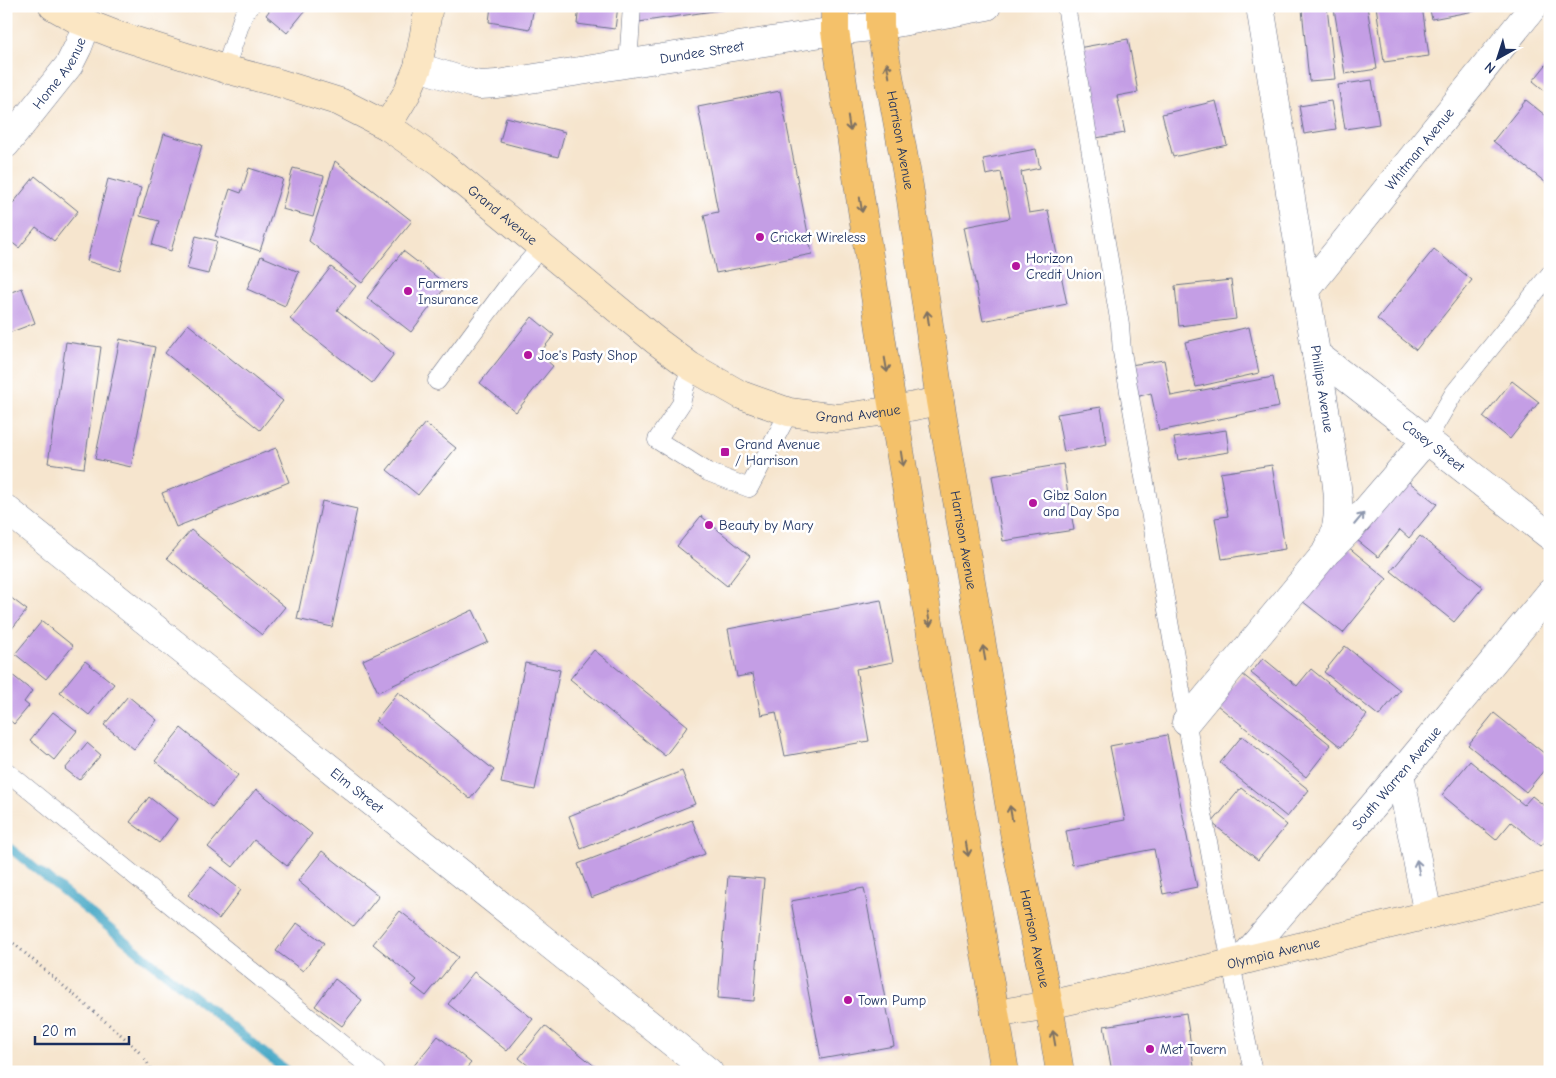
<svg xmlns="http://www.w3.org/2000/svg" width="1556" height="1078" font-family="'Comic Neue',sans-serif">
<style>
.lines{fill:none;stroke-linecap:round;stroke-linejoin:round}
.stream{stroke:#47a8c6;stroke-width:9}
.building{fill:#c49ee5}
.lane-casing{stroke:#686f85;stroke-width:19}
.street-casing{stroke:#686f85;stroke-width:29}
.secondary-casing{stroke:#686f85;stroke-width:29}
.primary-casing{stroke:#686f85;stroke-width:29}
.path{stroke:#686f85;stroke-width:3;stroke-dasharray:1 4;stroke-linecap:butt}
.lane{stroke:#fff;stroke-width:18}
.street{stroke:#fff;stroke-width:28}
.secondary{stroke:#fbe6c3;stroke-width:28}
.primary{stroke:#f4c16a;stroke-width:28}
.oneway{stroke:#7d7163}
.oneway2{stroke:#8d97ae}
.poi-dot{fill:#b5179e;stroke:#fff;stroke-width:2}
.labels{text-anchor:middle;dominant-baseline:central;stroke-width:5;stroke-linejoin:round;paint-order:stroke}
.street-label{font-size:14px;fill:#1b2f5e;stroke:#fff}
.poi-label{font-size:14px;fill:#1b2f5e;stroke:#fff;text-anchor:start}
</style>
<rect width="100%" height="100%" fill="#fff"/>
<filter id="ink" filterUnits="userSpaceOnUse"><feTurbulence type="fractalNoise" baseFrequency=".02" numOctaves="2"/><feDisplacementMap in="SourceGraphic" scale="10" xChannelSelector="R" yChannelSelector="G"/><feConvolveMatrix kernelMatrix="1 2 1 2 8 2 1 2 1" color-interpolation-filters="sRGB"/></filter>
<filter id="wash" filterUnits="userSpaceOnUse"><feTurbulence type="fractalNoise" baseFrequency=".0096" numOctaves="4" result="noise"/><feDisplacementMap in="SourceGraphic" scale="20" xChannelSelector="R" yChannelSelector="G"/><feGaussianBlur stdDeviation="1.12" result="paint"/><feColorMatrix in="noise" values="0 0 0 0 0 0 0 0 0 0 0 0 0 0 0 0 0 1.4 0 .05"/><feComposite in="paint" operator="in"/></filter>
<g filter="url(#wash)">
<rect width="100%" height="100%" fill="#f6e5ce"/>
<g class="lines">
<!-- stream -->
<polyline class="stream" points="6,845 288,1072"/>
</g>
<g id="blocks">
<!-- building -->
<g class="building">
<polygon points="273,6 309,6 287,33 266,15"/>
<polygon points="491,6 534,6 530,29 489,22"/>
<polygon points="579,6 618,6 615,29 577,24"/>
<polygon points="640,6 740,6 740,7 639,22"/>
<polygon points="1351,6 1367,6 1377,69 1345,74 1334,9"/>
<polygon points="1376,6 1422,6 1429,56 1384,62"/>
<polygon points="1429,6 1473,6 1474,11 1432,19"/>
<polygon points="1327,7 1335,79 1309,81 1302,9"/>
<polygon points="1128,39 1138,92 1117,96 1125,133 1096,138 1078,48"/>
<polygon points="1550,60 1550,95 1533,81"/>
<polygon points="1372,80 1379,124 1345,129 1338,85"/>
<polygon points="780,91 812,254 716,273 704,215 718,212 698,107"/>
<polygon points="1526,100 1550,119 1550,186 1493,141"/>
<polygon points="1216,101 1227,145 1173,157 1162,114"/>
<polygon points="1331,101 1336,129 1304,134 1299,106"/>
<polygon points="506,117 565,132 558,157 500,142"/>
<polygon points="164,134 202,145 171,251 152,245 159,221 140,216"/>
<polygon points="1036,149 1040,168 1021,172 1029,213 1048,210 1067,304 983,321 964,227 1010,218 1001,172 986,175 983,159"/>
<polygon points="335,161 412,221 362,283 309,241"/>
<polygon points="249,168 283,179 260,251 215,236 230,189 241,193"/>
<polygon points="293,168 324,176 313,217 282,209"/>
<polygon points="35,176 78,211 54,241 36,227 19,248 6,238 6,212"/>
<polygon points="108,179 141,188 120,271 87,261"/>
<polygon points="196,236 217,241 208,274 187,269"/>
<polygon points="1434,249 1472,280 1416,350 1377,319"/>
<polygon points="403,251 447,285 411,332 367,298"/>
<polygon points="261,256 299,272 285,306 247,289"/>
<polygon points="331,267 356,286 337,310 394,354 372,383 290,319"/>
<polygon points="1231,280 1236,319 1179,326 1175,286"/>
<polygon points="22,288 35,323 6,334 6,294"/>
<polygon points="532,317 554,335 539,354 553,366 516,412 480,383"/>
<polygon points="188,324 283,401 260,430 165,353"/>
<polygon points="1249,327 1259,373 1196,387 1185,342"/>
<polygon points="120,339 155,347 131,467 95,459"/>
<polygon points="66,342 101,347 84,468 48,463"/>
<polygon points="1164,360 1171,396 1273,377 1279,407 1159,431 1151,393 1136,397 1130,365"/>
<polygon points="1512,381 1539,402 1510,439 1483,417"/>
<polygon points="1101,407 1107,444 1064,452 1057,414"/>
<polygon points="425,423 456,448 418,495 387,470"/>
<polygon points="1226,430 1229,452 1178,460 1174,438"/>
<polygon points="276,448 289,482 176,527 162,493"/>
<polygon points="1063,464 1074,530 1003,541 992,476"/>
<polygon points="1272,465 1285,549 1222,559 1215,518 1228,516 1220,473"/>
<polygon points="1404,478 1437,504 1409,538 1400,530 1378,557 1357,540"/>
<polygon points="322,501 357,509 332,627 297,619"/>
<polygon points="701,516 750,556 727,586 677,546"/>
<polygon points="191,530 285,607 262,635 167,558"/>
<polygon points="1420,536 1483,587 1454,622 1391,571"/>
<polygon points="1347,546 1387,579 1343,633 1302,601"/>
<polygon points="6,594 27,610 6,636"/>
<polygon points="881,600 893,662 856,669 869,741 785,756 776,712 761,715 753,674 737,677 728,629"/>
<polygon points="473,610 488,642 378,692 363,660"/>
<polygon points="42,621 73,646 46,679 15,654"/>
<polygon points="1345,646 1400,690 1379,716 1324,672"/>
<polygon points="594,650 688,726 665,756 570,679"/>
<polygon points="1263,658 1297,686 1311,669 1367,715 1341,747 1251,673"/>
<polygon points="85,661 114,684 89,715 60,692"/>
<polygon points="525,663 560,670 535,790 501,783"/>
<polygon points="6,670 32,691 24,702 29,706 14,724 6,717"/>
<polygon points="1242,674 1331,745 1306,777 1217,705"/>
<polygon points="398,692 494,770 470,799 375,721"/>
<polygon points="128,696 157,720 134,749 104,725"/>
<polygon points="53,712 77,731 54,760 30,740"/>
<polygon points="1494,713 1550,758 1550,763 1526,792 1468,745"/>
<polygon points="181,728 238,775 212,807 155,761"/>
<polygon points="1167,735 1197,887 1163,894 1154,849 1072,865 1066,831 1125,820 1110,746"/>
<polygon points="1242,736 1309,790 1287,817 1220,763"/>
<polygon points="87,743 101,755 79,780 65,769"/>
<polygon points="1470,761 1524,805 1532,796 1550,810 1550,836 1541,846 1511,822 1496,840 1442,795"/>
<polygon points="682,771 695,804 581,849 569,816"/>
<polygon points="1241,788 1287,825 1258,860 1212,823"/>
<polygon points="256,789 312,834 287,866 254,840 233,867 208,847"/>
<polygon points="149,797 177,819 159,843 130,822"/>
<polygon points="692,820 705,854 591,898 578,864"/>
<polygon points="322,851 379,896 354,927 298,881"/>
<polygon points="211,867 241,890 219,919 188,895"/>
<polygon points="728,876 764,879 754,1001 718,998"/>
<polygon points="864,888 894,1046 821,1059 791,901"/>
<polygon points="400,911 458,957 426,996 412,985 417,980 373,944"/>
<polygon points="297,923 324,943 303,971 276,951"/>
<polygon points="474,972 533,1019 507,1051 448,1004"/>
<polygon points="335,979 362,1000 342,1026 315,1006"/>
<polygon points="1186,1013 1195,1072 1112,1072 1104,1026"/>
<polygon points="545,1026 602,1072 536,1072 519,1058"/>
<polygon points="438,1036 471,1063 463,1072 416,1072 412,1068"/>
</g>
</g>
</g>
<g filter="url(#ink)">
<use href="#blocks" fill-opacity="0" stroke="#686f85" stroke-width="1"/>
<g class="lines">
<defs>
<g id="lane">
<path d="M1066,6l54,319 2,27c43,240 81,481 131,720"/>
<polyline points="628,64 632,6"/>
<polyline points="225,69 243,16 250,6"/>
<polyline points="690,366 681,404 657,440 708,472 749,488 789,412"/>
<polyline points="437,381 509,284 542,246"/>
<polyline points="1427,439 1454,393 1550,274"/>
<polyline points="6,771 376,1072"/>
</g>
<g id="street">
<path id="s1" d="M418,67l52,16 10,2 17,-1 338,-53 45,-5 107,-20"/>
<path id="s2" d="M6,144l63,-79 9,-18 9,-24"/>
<path id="s3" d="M1306,290l228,-284"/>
<path id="s4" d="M1316,354l234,182"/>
<path id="s5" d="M6,509l703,563"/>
<polyline points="1330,549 1350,529 1427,439"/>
<path d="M1186,722l139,-168c3,-7 8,-14 10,-22 6,-24 2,-49 -2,-73l-73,-453"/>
<polyline points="1400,774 1428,915"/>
<path id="s6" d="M1241,961l159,-187 150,-181"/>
</g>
<g id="secondary">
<path id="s7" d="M53,6l25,14 36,14 111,35 54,14 61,19 47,24 54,38 214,176 35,26 51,29 48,17 48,6 57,-8 46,-9"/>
<polyline points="387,126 407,93 418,67 429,6"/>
<path id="s8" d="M995,1014l54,-9 192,-44 309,-76"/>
</g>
<g id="primary">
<polyline points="835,6 835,31 885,362 1005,1072"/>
<path id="s9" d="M880,6v20l29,160 31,215 79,460 30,144 11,67"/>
</g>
</defs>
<!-- lane casing -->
<use href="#lane" class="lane-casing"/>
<!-- street casing -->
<use href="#street" class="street-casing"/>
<!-- secondary casing -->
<use href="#secondary" class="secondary-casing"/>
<!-- primary casing -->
<use href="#primary" class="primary-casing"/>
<!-- path -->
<polyline class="path" points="6,937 127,1040 145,1058 152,1072"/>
<!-- lane -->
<use href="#lane" class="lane"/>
<!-- street -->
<use href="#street" class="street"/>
<!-- secondary -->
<use href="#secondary" class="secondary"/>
<!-- primary -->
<use href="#primary" class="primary"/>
</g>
<!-- one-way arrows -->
<defs><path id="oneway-shaft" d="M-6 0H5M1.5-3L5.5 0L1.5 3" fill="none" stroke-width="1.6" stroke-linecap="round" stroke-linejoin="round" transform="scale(1.25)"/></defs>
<g class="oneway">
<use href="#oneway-shaft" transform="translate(888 70) rotate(-100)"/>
<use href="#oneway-shaft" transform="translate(849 124) rotate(81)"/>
<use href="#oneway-shaft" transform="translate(861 205) rotate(81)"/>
<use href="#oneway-shaft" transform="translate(928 318) rotate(-98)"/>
<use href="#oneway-shaft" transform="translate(886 365) rotate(80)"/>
<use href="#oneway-shaft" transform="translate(902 459) rotate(81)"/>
<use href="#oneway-shaft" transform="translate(929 619) rotate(81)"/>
<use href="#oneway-shaft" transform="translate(984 653) rotate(-100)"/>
<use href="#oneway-shaft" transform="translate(1011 813) rotate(-100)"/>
<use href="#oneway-shaft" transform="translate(967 849) rotate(80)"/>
<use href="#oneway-shaft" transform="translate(1054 1038) rotate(-100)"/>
</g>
<g class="oneway2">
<use href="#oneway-shaft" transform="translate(1359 519) rotate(-50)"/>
<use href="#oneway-shaft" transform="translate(1418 867) rotate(-101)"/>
</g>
</g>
<!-- markers -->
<g class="poi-dot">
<circle cx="760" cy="237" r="5"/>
<circle cx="1016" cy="266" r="5"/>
<circle cx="408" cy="291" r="5"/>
<circle cx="528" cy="355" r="5"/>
<rect x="720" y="447" width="10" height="10" rx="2.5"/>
<circle cx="1033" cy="503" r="5"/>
<circle cx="709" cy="525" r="5"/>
<circle cx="848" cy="1000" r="5"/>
<circle cx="1150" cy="1049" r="5"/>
</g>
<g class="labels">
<!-- street labels -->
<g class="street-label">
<text stroke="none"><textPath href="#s1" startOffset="289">Dundee Street</textPath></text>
<text stroke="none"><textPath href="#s2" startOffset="89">Home Avenue</textPath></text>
<text stroke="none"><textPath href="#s9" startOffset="136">Harrison Avenue</textPath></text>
<text stroke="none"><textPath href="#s3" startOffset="181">Whitman Avenue</textPath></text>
<text stroke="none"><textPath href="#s7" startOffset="502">Grand Avenue</textPath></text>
<text transform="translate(1322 389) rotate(81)">Phillips Avenue</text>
<text stroke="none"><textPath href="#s7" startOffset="922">Grand Avenue</textPath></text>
<text stroke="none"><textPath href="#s4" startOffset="149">Casey Street</textPath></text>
<text stroke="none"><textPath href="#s9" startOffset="541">Harrison Avenue</textPath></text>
<text stroke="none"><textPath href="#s6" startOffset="240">South Warren Avenue</textPath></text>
<text stroke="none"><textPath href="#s5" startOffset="450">Elm Street</textPath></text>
<text stroke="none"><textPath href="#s9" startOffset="946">Harrison Avenue</textPath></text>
<text stroke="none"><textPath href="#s8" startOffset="285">Olympia Avenue</textPath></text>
</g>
<!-- poi labels -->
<g class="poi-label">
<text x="770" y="237">Cricket Wireless</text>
<text x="1026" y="258">Horizon<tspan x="1026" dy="16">Credit Union</tspan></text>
<text x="418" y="283">Farmers<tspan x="418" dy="16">Insurance</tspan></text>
<text x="538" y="355">Joe's Pasty Shop</text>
<text x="735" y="444">Grand Avenue<tspan x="735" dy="16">/ Harrison</tspan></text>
<text x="1043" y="495">Gibz Salon<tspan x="1043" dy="16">and Day Spa</tspan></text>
<text x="719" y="525">Beauty by Mary</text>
<text x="858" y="1000">Town Pump</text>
<text x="1160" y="1049">Met Tavern</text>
</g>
</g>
<!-- margin -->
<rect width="1556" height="1078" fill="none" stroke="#fff" stroke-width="25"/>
<!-- north arrow -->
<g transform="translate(1498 58) rotate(219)" stroke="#ffffff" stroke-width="4" paint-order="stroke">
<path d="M0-4L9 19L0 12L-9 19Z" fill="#1b2f5e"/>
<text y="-8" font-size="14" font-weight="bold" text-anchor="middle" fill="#1b2f5e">N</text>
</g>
<!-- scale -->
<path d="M35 1036v8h94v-8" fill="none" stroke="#1b2f5e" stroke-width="2.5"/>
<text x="42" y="1036" font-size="15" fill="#1b2f5e" stroke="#ffffff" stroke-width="4" paint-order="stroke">20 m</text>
</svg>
